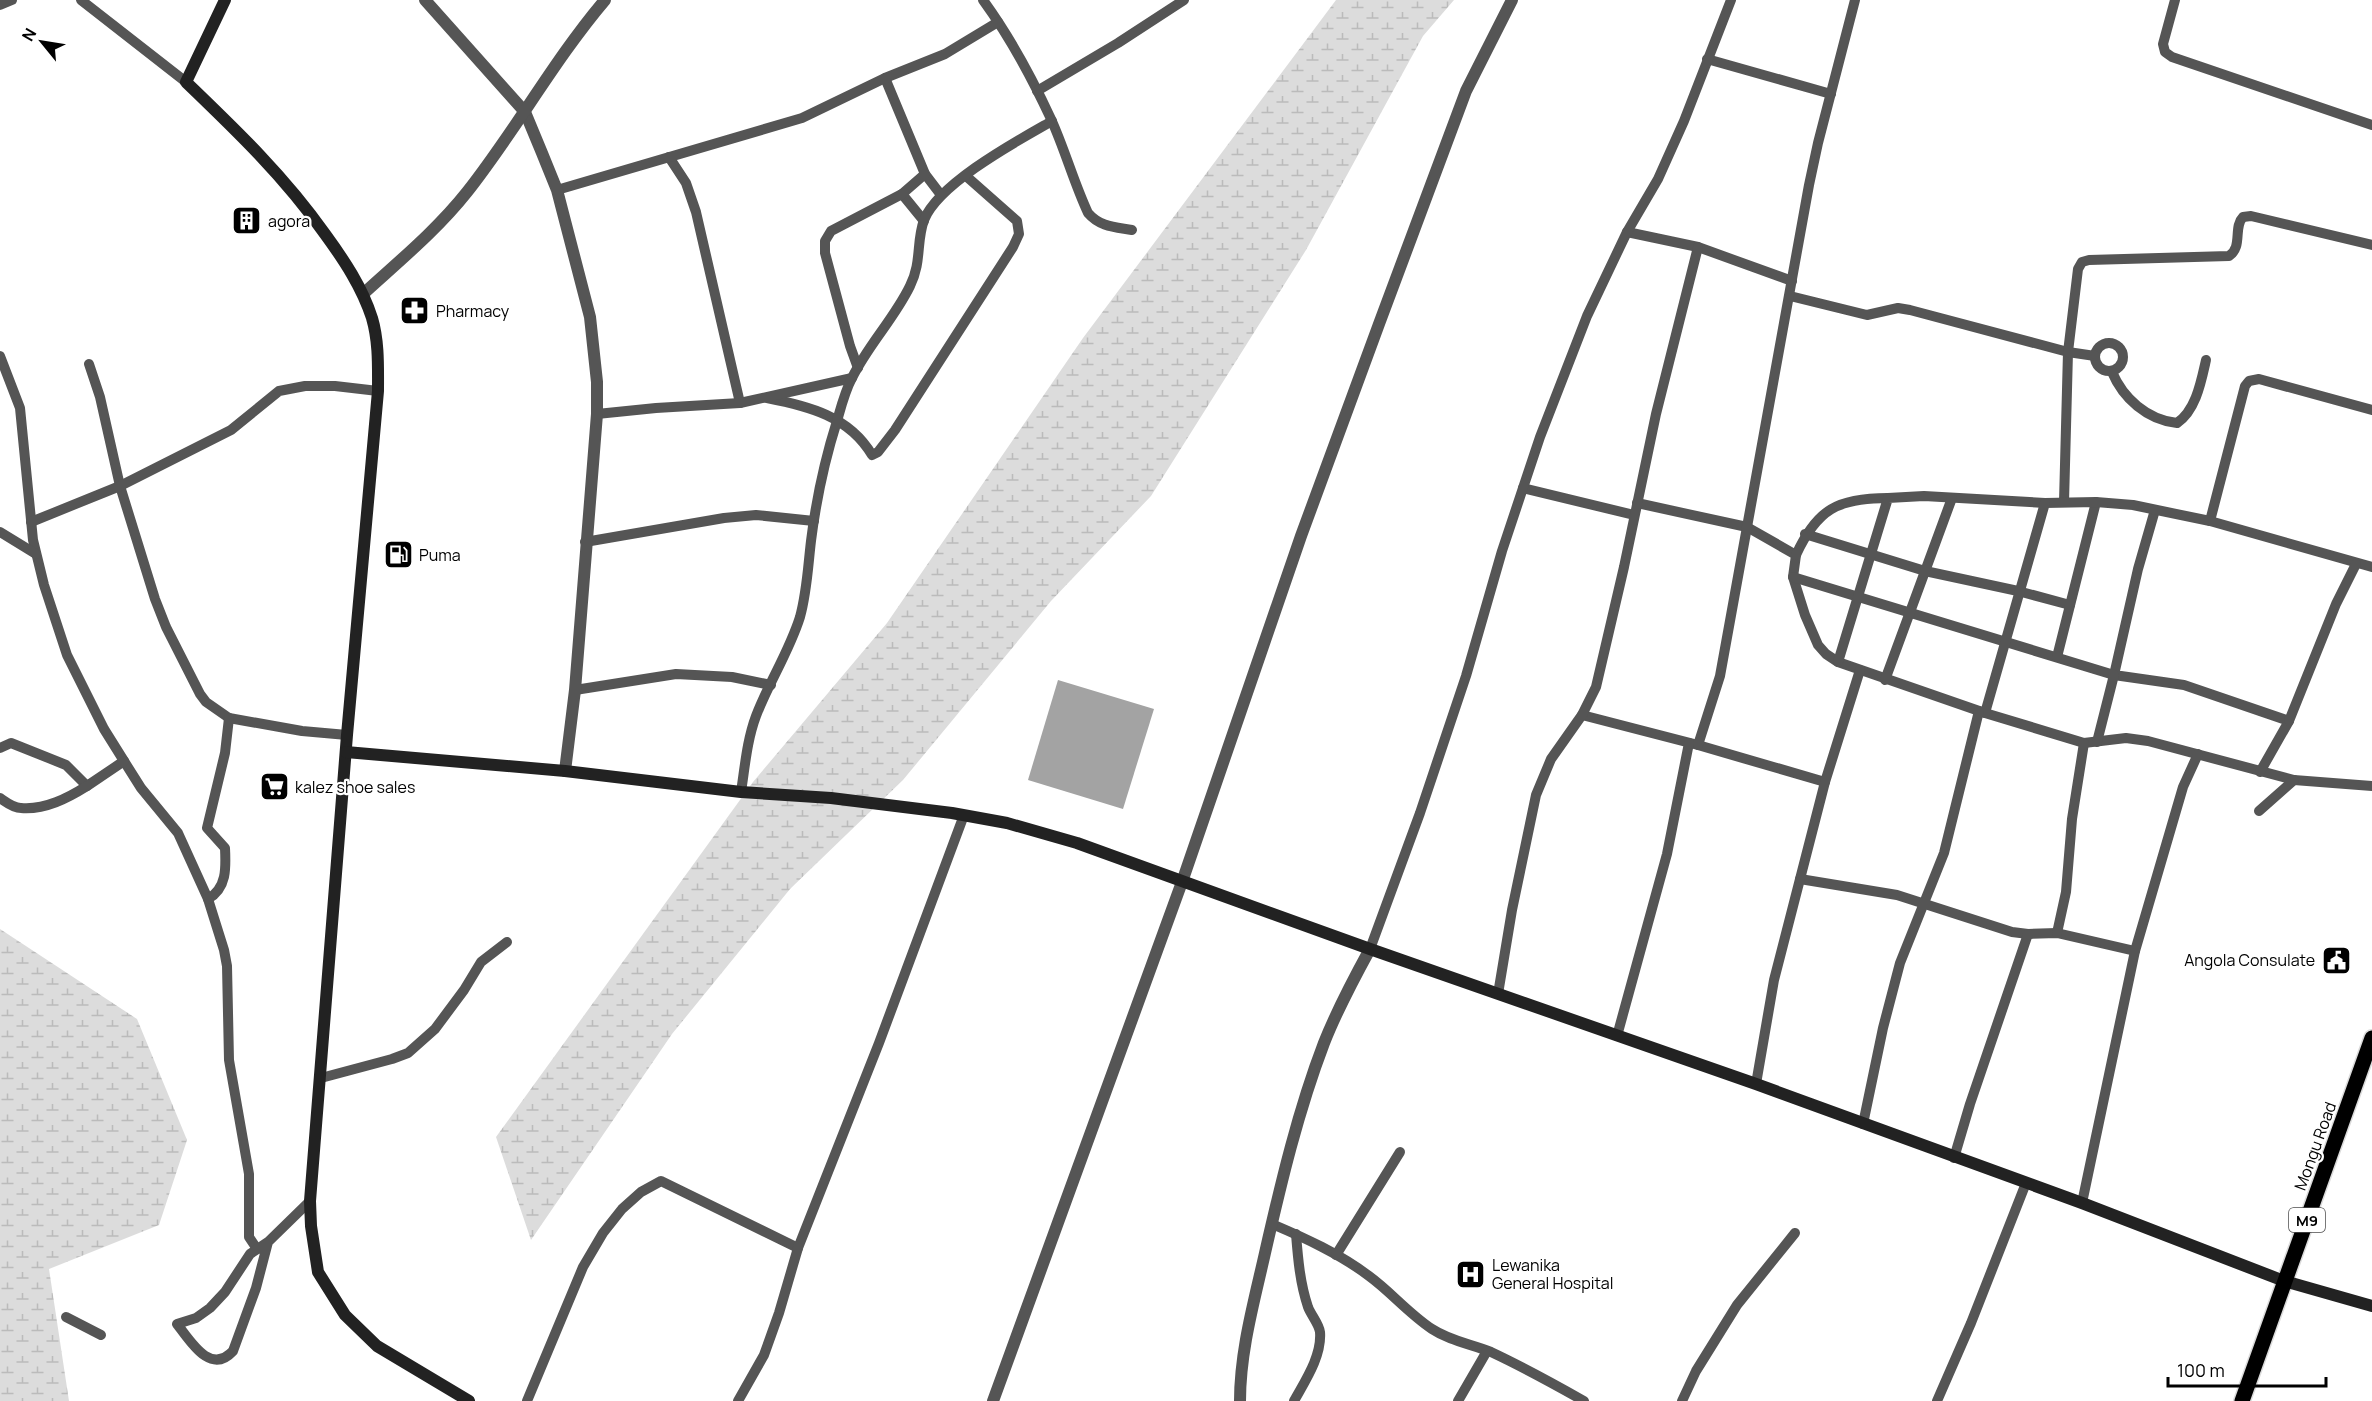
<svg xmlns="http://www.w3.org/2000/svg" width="2372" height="1401" font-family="Manrope,sans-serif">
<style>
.wetland{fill:url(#wetland-marsh)}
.water{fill:#a3a3a3}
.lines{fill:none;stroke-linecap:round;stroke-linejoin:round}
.primary-casing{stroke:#dbdbdb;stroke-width:18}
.minor{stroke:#555;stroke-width:10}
.tertiary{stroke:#555;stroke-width:12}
.secondary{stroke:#222;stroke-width:12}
.primary{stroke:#000;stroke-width:15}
.labels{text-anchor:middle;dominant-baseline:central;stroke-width:4.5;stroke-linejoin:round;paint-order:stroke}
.shield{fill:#fff;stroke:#4c4c4c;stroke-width:1.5}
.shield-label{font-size:15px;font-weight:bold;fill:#000}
.poi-label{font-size:16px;fill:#000;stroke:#fff;text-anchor:start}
.street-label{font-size:16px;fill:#000;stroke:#fff}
</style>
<defs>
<pattern id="wetland-marsh" width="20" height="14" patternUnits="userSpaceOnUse" patternTransform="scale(1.5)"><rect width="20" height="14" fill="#dcdcdc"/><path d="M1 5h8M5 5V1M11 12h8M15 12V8" fill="none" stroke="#bbb"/></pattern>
</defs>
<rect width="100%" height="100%" fill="#fff"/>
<!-- wetland -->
<g class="wetland">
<polygon points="1336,0 1454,0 1423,36 1306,250 1151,496 1051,601 903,780 790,889 672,1034 531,1240 496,1137 753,782 887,623 1083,338"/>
<polygon points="0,929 137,1019 187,1140 159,1225 49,1269 69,1401 0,1401"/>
</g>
<!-- water -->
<polygon class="water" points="1058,680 1154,709 1123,809 1028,780"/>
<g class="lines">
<defs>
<polyline id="primary" points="2242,1401 2372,1038"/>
</defs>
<!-- primary casing -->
<use href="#primary" class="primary-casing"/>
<!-- minor -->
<g class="minor">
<polyline points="81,0 186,82"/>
<path d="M983,0c27,37 49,78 68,119 14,31 23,64 37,94 12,14 27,14 44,17"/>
<polyline points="2175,0 2163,44 2165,52 2172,57 2372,125"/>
<polyline points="0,5 12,0"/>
<polyline points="1707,59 1831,94"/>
<polyline points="885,78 925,174 941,195"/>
<polyline points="1037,91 1118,43 1184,0"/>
<polyline points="669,157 686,183 696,212 740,403"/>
<polyline points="557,190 802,118 885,78 945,54 998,22"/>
<polyline points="902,194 924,221"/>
<polyline points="1627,232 1698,247 1792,281"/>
<polyline points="1790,296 1867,315 1898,308 1910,310 2068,352 2064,502"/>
<circle cx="2109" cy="357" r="14"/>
<polyline points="0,356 20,408 33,540 44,585 67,655 104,729 124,761 141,788 178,833 208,899 224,950 227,966 229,1060 249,1174 249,1237 257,1249"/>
<path d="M2095,356l-27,-4 10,-83 4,-7 7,-2 140,-4c14,-9 4,-29 14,-39l8,-1 121,29"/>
<polyline points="89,364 100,397 120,486 155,599 166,627 200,694 206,702 229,718 302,731 347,735"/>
<polyline points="858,368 850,346 825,253 825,241 831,231 902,194 925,174"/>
<path d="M2112,372c11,26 35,48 65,51 19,-13 24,-41 29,-63"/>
<path d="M767,398c41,8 82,18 105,57l6,-3 17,-22 118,-183 6,-13 -2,-13 -51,-45"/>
<polyline points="597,414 656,408 740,403 852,378"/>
<polyline points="1523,488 1634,515"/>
<polyline points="1637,503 1747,527 1796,555 1793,577 1805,615 1818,645 1826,654 1838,662 1985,713 2084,743 2126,738 2148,741 2294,780 2372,786"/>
<polyline points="2155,510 2138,569 2114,675 2184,685 2289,721 2260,772"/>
<polyline points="2210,521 2245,386 2249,381 2259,379 2372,410"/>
<polyline points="31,522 120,486 231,430 279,391 305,386 335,386 378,391"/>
<polyline points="0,532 36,554"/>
<polyline points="1805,534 1925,571 2018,591 2070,605"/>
<polyline points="585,542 724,518 756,515 814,521"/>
<path d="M1796,555c21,-46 42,-57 92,-57"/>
<polyline points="1793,577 2114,675 2097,742"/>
<polyline points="2057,657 2096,502"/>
<polyline points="1838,662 1888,498 1924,496 2045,503 2096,502 2133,505 2210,521 2372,567"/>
<polyline points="1885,680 1952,498"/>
<polyline points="575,690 676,674 732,677 771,685"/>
<polyline points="1985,713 2045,503"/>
<polyline points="1582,715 1698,745 1825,782"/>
<polyline points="2289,721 2336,604 2356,564"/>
<polyline points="1698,745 1720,676 1809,185 1818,143 1855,0"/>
<polyline points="0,748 11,743 66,765 87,786 124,761"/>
<path d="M741,792c4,-26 6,-52 15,-76 13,-34 33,-64 44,-99 7,-25 8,-51 11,-76 5,-40 14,-82 26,-120 4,-14 8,-30 15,-43 16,-33 42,-59 58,-92 12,-24 6,-44 14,-66 15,-37 93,-79 128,-99"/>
<path d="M0,798c6,4 13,10 21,10 24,2 47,-10 66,-22"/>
<polyline points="2259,811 2294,780"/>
<polyline points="1800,879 1897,895 2012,932 2028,934 2057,933 2135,951"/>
<path d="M208,899c19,-11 18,-31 17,-51l-18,-20 18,-75 4,-35"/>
<polyline points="2057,933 2066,892 2072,819 2084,743"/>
<polyline points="1370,949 1420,813 1466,676 1502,551 1540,437 1587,316 1627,232 1658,179 1684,121 1731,0"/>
<polyline points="1498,994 1512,910 1536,795 1551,759 1582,715 1596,687 1624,567 1656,414 1698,247"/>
<polyline points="1617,1036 1667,854 1689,743"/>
<polyline points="321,1078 392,1059 408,1053 435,1029 464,990 481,962 507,942"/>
<polyline points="1756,1084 1774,980 1825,782 1860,670"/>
<polyline points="1863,1124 1883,1028 1900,963 1944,853 1979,711"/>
<polyline points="1954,1158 1970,1104 2028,934"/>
<polyline points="2082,1203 2135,951 2183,787 2198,754"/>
<path d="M1272,1224c33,14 68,30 97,52 22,16 39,37 63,53 18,12 39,15 59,23 32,15 63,32 93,49"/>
<path d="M268,1242l-18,12 -25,38 -15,16 -14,10 -19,6c13,16 33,52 56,27l23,-63 12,-46 42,-41"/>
<polyline points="1336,1255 1400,1152"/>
<polyline points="66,1317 101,1335"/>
<polyline points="527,1401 583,1267 603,1233 622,1209 641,1192 661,1181 798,1248"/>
<polyline points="738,1401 764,1355 779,1313 798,1248 879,1043 964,815"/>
<path d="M1294,1401c11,-20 28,-45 26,-69 -1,-8 -9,-17 -12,-25 -8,-24 -10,-48 -12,-73"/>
<polyline points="1458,1401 1487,1351"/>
<polyline points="1682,1401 1696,1371 1737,1305 1795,1233"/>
<polyline points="1937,1401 1971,1323 2026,1183"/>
</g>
<!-- tertiary -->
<g class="tertiary">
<polyline points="425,0 525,112 542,153 557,190 590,317 597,382 597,414 575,690 565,771"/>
<path d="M363,294c35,-32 74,-64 104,-102 49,-62 87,-132 138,-192"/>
<polyline points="993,1401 1182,882 1301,536 1379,324 1466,91 1512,0"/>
<path d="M1240,1401c0,-50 14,-99 25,-148 16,-70 33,-142 59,-210 13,-33 29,-63 46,-94"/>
</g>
<!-- secondary -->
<g class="secondary">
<path d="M225,0l-39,82c50,48 99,95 139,152 19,26 37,53 47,84 7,24 6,49 6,73l-31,344 -37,466 1,25 7,46 27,43 32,31 92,55"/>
<polyline points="346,752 565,771 741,792 831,798 952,813 1007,823 1077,843 1370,949 1756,1084 2082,1203 2284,1281 2372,1306"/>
</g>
<!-- primary -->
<use href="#primary" class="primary"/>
</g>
<!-- icons -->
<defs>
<symbol id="building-square" viewBox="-11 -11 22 22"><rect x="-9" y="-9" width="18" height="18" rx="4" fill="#000" stroke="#fff"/><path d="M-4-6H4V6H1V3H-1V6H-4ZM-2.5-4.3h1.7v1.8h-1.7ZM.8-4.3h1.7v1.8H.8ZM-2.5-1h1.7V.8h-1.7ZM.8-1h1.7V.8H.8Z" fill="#fff"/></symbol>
<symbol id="pharmacy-square" viewBox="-11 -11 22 22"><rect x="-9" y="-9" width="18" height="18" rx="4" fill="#000" stroke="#fff"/><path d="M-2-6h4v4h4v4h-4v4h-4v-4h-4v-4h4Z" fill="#fff"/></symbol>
<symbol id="fuel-square" viewBox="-11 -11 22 22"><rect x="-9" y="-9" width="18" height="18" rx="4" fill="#000" stroke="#fff"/><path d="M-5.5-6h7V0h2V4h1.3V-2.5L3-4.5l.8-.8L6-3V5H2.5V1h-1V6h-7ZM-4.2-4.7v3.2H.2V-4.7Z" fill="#fff"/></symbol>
<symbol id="supermarket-square" viewBox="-11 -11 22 22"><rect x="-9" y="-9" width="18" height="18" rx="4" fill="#000" stroke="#fff"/><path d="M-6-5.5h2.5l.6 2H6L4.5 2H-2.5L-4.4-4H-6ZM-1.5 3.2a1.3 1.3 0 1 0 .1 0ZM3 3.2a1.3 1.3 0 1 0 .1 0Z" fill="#fff"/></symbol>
<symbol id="civic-square" viewBox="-11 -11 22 22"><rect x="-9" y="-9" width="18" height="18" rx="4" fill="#000" stroke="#fff"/><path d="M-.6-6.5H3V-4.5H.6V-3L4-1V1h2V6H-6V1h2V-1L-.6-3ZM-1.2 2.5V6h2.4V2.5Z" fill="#fff"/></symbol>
<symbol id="hospital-square" viewBox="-11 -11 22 22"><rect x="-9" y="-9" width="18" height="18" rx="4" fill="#000" stroke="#fff"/><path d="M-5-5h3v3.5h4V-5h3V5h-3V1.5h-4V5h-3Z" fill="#fff"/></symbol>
</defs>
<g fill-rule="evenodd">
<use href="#building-square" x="230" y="204" width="33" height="33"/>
<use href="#pharmacy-square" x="398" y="294" width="33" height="33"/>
<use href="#fuel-square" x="382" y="538" width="33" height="33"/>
<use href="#supermarket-square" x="258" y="770" width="33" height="33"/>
<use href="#civic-square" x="2320" y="944" width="33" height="33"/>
<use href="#hospital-square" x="1454" y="1258" width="33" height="33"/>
</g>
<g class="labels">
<!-- shield labels -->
<rect class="shield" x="2289" y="1208" width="36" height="24" rx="4.5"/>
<g class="shield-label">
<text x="2307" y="1220">M9</text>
</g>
<!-- poi labels -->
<g class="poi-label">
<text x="268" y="221">agora</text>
<text x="436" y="311">Pharmacy</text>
<text x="419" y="555">Puma</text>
<text x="295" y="787">kalez shoe sales</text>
<text x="2315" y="960" text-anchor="end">Angola Consulate</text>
<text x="1492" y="1265">Lewanika<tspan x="1492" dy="18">General Hospital</tspan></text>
</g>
<!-- street labels -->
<g class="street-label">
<text transform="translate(2315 1146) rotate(-70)">Mongu Road</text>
</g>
</g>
<!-- north arrow -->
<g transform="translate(42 42) rotate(300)" stroke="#ffffff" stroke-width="4.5" paint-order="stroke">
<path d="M0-4.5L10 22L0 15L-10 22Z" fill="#000000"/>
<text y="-9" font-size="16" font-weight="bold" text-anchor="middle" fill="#000000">N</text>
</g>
<!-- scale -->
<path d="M2168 1377v9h158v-9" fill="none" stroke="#000000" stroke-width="3"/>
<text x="2177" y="1377" font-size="18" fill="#000000" stroke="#ffffff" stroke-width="4.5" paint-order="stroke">100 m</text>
</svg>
